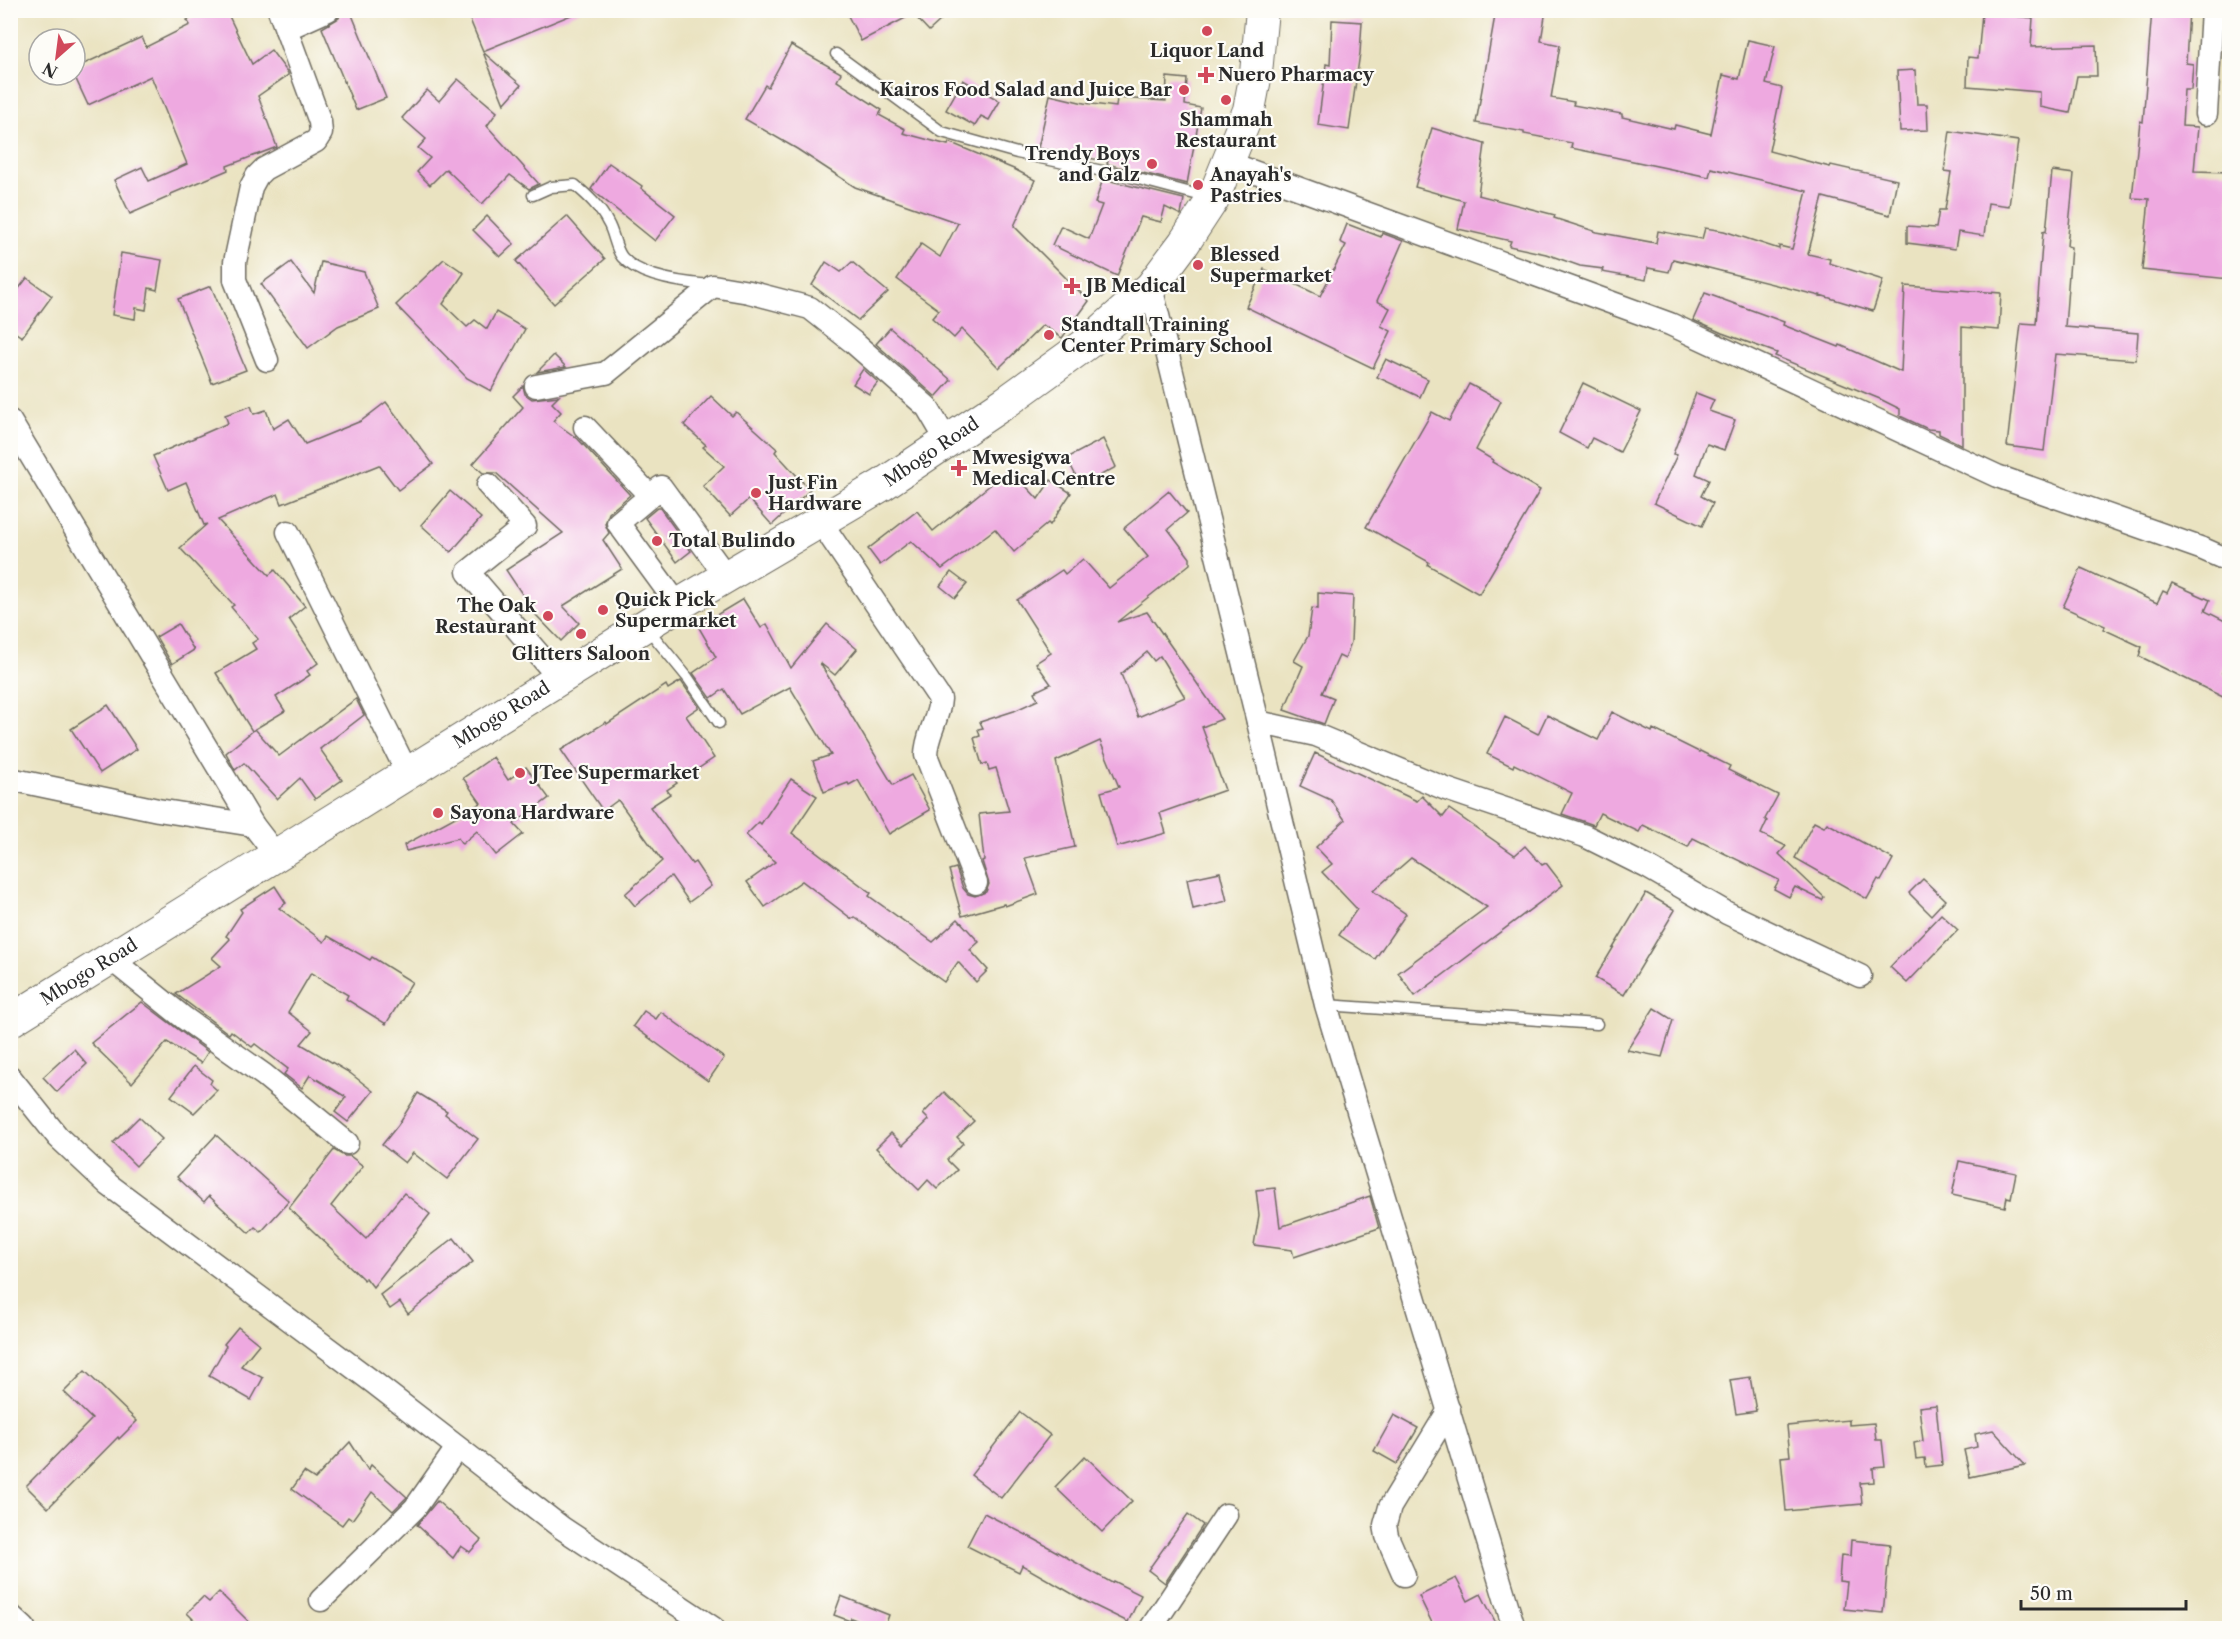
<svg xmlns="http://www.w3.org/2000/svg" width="2240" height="1639" font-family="'Libre Caslon Text',serif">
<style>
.building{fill:#eea9e0;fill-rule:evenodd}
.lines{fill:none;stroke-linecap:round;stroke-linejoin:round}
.service-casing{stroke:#6e6b60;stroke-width:13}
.minor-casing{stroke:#6e6b60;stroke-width:25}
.secondary-casing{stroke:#6e6b60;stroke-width:34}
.service{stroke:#fff;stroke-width:10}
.minor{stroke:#fff;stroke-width:22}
.secondary{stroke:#fff;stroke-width:32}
.poi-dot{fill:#d1495b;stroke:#fdfcf7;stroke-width:2}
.labels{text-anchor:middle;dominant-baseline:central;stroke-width:4.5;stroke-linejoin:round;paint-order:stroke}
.poi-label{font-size:18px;font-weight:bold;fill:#2b2b2b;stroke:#fdfcf7;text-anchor:start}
.street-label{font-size:18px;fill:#2b2b2b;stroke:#fdfcf7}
</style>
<rect width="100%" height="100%" fill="#fdfcf7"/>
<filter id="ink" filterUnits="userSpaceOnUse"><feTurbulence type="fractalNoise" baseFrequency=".0167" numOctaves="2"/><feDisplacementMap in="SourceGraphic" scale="12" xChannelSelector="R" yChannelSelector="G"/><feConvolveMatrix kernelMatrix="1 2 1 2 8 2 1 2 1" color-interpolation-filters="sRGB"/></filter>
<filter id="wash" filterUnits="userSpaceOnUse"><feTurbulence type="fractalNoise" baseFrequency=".008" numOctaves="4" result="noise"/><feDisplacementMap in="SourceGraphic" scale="24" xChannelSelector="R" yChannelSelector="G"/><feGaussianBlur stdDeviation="1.35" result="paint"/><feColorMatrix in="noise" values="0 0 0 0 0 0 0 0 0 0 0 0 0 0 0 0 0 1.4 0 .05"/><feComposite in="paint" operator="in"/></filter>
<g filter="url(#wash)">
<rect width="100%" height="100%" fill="#eae3c1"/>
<g id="blocks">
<!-- building -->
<g class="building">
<polygon points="207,10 226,10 252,64 271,50 288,73 288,75 258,96 277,147 227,166 228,170 171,194 171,196 130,214 114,180 142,167 149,181 187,164 151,76 88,105 75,77 75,68 142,37 146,47 190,25 187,20"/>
<polygon points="341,10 350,10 386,98 356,110 322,28 339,18"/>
<polygon points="466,10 581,10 581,11 483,51"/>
<polygon points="845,10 952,10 929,31 913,14 861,41"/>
<polygon points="1496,10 1546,10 1541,41 1560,45 1551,98 1574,102 1573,105 1622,114 1622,117 1674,129 1675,125 1711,134 1723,75 1739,79 1748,40 1775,46 1766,84 1782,88 1769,151 1830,167 1831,165 1897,180 1890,215 1823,197 1808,254 1830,259 1829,263 1883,280 1873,311 1820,295 1820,296 1673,259 1669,272 1648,268 1646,280 1602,272 1603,269 1580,266 1546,254 1509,246 1511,241 1458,229 1464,201 1415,187 1432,128 1485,144 1478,195 1555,215 1554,218 1597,232 1656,243 1658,231 1702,239 1705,228 1724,231 1779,249 1779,246 1792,249 1807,191 1711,168 1709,177 1571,148 1572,143 1524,134 1524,132 1476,123"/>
<polygon points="2152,10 2189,10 2186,63 2193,64 2191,90 2184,90 2182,126 2198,127 2194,171 2229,172 2229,279 2142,270 2149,199 2132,198 2140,121 2143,122"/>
<polygon points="1982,13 2033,18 2031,47 2096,45 2097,76 2077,76 2070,113 2040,107 2040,92 1967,86 1968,57 1978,58"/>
<polygon points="1332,20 1362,22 1360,53 1349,130 1318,125 1326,64 1330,65"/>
<polygon points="791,45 841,73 837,81 882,110 879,115 905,129 903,133 948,145 949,142 1016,170 1035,180 1014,226 1089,301 1062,338 1043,325 999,368 962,329 954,338 932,318 939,310 897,279 921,244 940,257 958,223 855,187 797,149 745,119 765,85 768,87"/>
<polygon points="483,52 521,85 504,104"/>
<polygon points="1915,70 1917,104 1927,104 1928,130 1900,131 1897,71"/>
<polygon points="1167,77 1187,79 1185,105 1201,108 1187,184 1107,164 1108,161 1073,156 1038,148 1050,95 1084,103 1116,107 1117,98 1166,101"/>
<polygon points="458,79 497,112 487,126 539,184 529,189 510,175 482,204 446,169 430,185 417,172 430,158 418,148 426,139 402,118 427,90 439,101"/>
<polygon points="963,80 1000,101 989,120 981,116 975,126 946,110"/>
<polygon points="1950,131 2018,141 2009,206 1988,203 1984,236 1958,232 1955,249 1907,243 1907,226 1936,228 1939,210 1945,210 1951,172 1944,171"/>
<polygon points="609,163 642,186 641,188 675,215 655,241 591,189"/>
<polygon points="2052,171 2074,174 2067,246 2071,247 2065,327 2138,333 2136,360 2055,354 2044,451 2007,446 2021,323 2036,324 2043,231 2046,232"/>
<polygon points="1103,179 1184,199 1181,215 1165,207 1161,222 1141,217 1117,276 1052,245 1061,226 1089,239 1102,205 1095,203"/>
<polygon points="487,216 514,244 500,257 473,230"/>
<polygon points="567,216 605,259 554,304 516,261"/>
<polygon points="1347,224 1381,237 1382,233 1403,241 1377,301 1390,308 1381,326 1391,331 1373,368 1246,307 1264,269 1320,296 1346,245 1340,242"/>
<polygon points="121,253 162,260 157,290 149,288 146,310 136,308 135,319 112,315"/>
<polygon points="444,259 464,273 443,304 467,327 475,320 487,329 496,312 525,329 491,391 467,378 396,305"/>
<polygon points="291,262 314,293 321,262 364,272 379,309 338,326 308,348 261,284"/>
<polygon points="826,262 841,272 852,262 888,292 858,320 812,285"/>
<polygon points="27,278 52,296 22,337 10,329 10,300"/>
<polygon points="211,286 246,370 212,383 178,299"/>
<polygon points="1905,286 2001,293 1999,330 1962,327 1962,445 1939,434 1939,430 1928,429 1900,416 1900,409 1880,399 1775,356 1777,353 1722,333 1693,320 1705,293 1784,322 1783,325 1839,347 1840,345 1901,372"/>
<polygon points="890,328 951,380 936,397 876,344"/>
<polygon points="554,355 566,367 537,372"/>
<polygon points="1386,359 1428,379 1420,397 1377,377"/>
<polygon points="863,369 878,382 869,394 853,384"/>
<polygon points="1583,383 1641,411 1620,452 1592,438 1587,448 1559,433"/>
<polygon points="1469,384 1501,401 1476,450 1493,460 1492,462 1540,490 1479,594 1428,565 1429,562 1366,527 1432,412 1449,421"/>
<polygon points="523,386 525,394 532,399 559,396 552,403 561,412 553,421 578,439 630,495 609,513 605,524 609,533 603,540 622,569 563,606 579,623 561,641 536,615 506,570 563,533 496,473 483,473 473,464 523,407 513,396"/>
<polygon points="1696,393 1714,400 1709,411 1735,420 1724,450 1707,444 1696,474 1709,480 1701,496 1713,503 1702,526 1654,503 1677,455 1673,454"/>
<polygon points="711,396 732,416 736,412 777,449 775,452 810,490 772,525 749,499 730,516 703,486 724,466 703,447 706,445 684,425"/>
<polygon points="386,402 433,464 398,490 379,465 282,504 278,494 218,520 269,575 275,570 305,606 289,619 318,663 307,671 310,675 276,697 285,711 255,729 279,756 356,699 364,715 320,749 342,780 315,799 300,778 277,799 244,763 235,770 226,753 255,729 252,731 216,673 256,649 252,643 258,639 231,607 234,605 180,548 207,524 204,525 186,482 168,490 153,456 228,423 225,415 251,406 254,414 266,410 273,429 289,419 305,444 361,421"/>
<polygon points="1103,439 1116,467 1081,486 1067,458"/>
<polygon points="1010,469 1038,499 1051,480 1071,493 1050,525 1048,523 1014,552 995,529 942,569 911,541 880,565 868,549 917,511 933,531"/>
<polygon points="450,491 481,518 451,552 421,525"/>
<path d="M1169,491l18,22 -19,16 22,29v6l-73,58 30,-10 75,107 -20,8 23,63 -65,23 6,20 -49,14 -16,-55 18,-5 -19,-46 -44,20 19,86 -50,11 13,36 -33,12 -1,-2 -42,12 -13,-46 7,-2 7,20 5,6 7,2 11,-4 3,-8 -7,-23 2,-1 -5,-46 30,-3 -13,-43 -7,2 -2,-7 -5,2 -8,-27 6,-2 -2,-7 5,-1 -3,-6 34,-11 24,-11 -4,-8 17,-8 -15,-21 15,-10 -34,-53 45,-30 3,4 18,-15 26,29 39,-31 -24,-29zM1147,652l7,9 6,-5 25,41 -47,20 -17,-43z"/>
<polygon points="657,508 660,508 691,551 677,562 645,518"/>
<polygon points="2081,568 2157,603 2163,591 2167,593 2172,583 2210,600 2205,611 2229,623 2229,658 2222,673 2229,677 2229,700 2139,656 2142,647 2103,629 2105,626 2063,607"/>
<polygon points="951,572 967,584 955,598 940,586"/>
<polygon points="1318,593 1353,596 1351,642 1345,659 1339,656 1322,693 1334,698 1324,724 1284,710 1303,666 1294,661 1308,636 1312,608 1318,609"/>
<polygon points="743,599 761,628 767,624 791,668 827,624 857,649 835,675 820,663 893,785 911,775 930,810 889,834 858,780 849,785 848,783 824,792 813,761 831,755 790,687 740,714 724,689 711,698 693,673 716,657 698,626"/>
<polygon points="178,624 194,650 172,664 156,637"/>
<polygon points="681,681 699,707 686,716 714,758 684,778 674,769 669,773 677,783 667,790 670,794 650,807 692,864 695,862 711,886 689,902 671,876 635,906 625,894 662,861 618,800 603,811 561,750 606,722 607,724 666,685 668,689"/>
<polygon points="108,705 137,749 100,773 71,729"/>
<polygon points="1612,712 1652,732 1653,729 1699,752 1700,751 1730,766 1728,770 1778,795 1765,819 1767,821 1761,834 1786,846 1779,854 1824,897 1822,900 1795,887 1789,897 1774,889 1779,880 1693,838 1688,847 1643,825 1639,832 1600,813 1594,825 1562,814 1572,793 1514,764 1513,767 1487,754 1505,717 1538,734 1547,715 1598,740"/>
<polygon points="1315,753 1417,801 1422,796 1443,817 1449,809 1515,855 1525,846 1542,865 1546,863 1563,885 1415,996 1398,973 1487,907 1411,858 1373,891 1406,914 1375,959 1339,935 1357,909 1322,872 1332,864 1316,847 1345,820 1331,800 1300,786"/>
<polygon points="493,757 508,780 526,767 549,798 514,824 523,834 496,855 477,831 462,844 458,838 406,851 404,845 481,803 463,778"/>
<polygon points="791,779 817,796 792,833 871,893 869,896 933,942 958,919 979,942 970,950 988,970 976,982 958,962 944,982 854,917 852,919 802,881 765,907 747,882 775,862 746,835 759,822 761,824"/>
<polygon points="1814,822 1824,827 1827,823 1893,859 1881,881 1878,879 1867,899 1795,858"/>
<polygon points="1220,872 1227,901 1193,909 1187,879"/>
<polygon points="1923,879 1945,900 1931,915 1909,893"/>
<polygon points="275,886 286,903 279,908 324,942 328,936 370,960 372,957 412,982 386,1024 346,999 348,995 311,973 288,1012 312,1031 301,1044 350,1073 373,1091 348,1122 335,1112 346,1097 310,1075 302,1088 284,1074 288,1069 255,1044 252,1047 231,1031 229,1034 176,994 221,966 212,958 230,939 226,936 242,912 240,909"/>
<polygon points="1646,893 1675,910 1624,995 1595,978"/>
<polygon points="1941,914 1958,930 1907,983 1890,967"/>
<polygon points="142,1002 208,1052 201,1063 167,1042 132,1083 91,1043"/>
<polygon points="1654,1008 1673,1020 1662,1057 1627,1050"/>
<polygon points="644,1011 656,1019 661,1012 724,1058 708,1081 633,1026"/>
<polygon points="74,1049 87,1064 57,1092 43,1077"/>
<polygon points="194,1066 212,1080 210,1084 217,1090 194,1113 171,1096"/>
<polygon points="944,1092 974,1121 957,1137 963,1143 947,1160 957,1170 937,1189 928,1180 919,1190 876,1148 891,1133 903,1145 929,1120 923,1114"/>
<polygon points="418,1093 447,1111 445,1114 478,1139 447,1179 413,1153 405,1163 382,1145 398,1125"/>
<polygon points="139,1117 162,1139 136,1166 113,1143"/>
<polygon points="216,1135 289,1201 261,1232 255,1227 249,1233 209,1196 204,1202 177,1177"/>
<polygon points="334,1150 344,1156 350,1156 363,1166 331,1206 366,1239 404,1193 430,1214 373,1287 366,1278 364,1280 289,1208"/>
<polygon points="1959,1161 2016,1173 2011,1198 2007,1197 2005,1207 1952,1195"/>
<polygon points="1275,1188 1280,1227 1370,1196 1379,1228 1294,1257 1292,1250 1254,1245 1259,1215 1256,1190"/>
<polygon points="454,1238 473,1262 408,1314 400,1302 390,1309 380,1295"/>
<polygon points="238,1327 259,1344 241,1366 263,1378 251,1400 209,1376 226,1346 224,1344"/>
<polygon points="85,1371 137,1421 119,1439 118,1437 48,1508 26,1486 92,1419 64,1392"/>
<polygon points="1750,1377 1756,1411 1736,1414 1730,1380"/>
<polygon points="1936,1405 1942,1465 1926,1467 1925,1458 1916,1459 1914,1443 1923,1441 1919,1407"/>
<polygon points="1020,1412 1050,1435 1001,1498 971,1475"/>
<polygon points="1394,1415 1418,1428 1397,1464 1374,1451"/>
<polygon points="1849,1420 1849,1425 1874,1423 1876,1440 1882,1440 1885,1467 1873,1468 1874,1482 1860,1483 1862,1504 1786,1511 1781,1457 1790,1456 1787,1426"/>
<polygon points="1993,1430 2025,1465 1970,1477 1964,1450 1977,1447 1975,1434"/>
<polygon points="350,1442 368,1470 371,1465 407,1497 393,1511 372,1492 352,1520 348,1517 342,1525 292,1489 304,1472 315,1479"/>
<polygon points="1085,1456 1132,1501 1102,1532 1055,1487"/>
<polygon points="437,1501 481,1540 470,1552 461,1546 453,1558 417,1525"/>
<polygon points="984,1513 1036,1540 1112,1583 1113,1581 1141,1595 1128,1622 1083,1600 1022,1565 1019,1572 967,1546"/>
<polygon points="1188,1514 1203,1525 1165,1583 1148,1570"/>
<polygon points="1851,1540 1890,1544 1883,1613 1844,1609 1847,1582 1839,1581 1841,1555 1850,1556"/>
<polygon points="1456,1578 1468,1601 1481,1594 1499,1629 1435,1629 1419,1596"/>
<polygon points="219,1592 256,1629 203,1629 187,1613 203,1597 209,1602"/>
<polygon points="841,1596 889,1615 884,1629 878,1629 851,1618 850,1621 834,1615"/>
</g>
</g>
</g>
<g filter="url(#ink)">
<use href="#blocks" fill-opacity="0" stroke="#6e6b60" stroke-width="1.5"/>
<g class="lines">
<defs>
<g id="service">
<polyline points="836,54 942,132 1017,153 1131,177 1210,198"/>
<path d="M533,195l18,-8 24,-2c13,11 25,22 33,38 6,10 7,25 14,34 18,21 63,26 88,28"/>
<polyline points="649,626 656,639 688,678 719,723"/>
<polyline points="1326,1005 1597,1024"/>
</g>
<g id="minor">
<polyline points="286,29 328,10"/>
<polyline points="2206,114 2212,10"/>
<polyline points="1229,163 1670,324 1997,476 2203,549 2230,561"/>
<polyline points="1151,287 1258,722 1326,1005 1514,1628"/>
<polyline points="267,360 235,280 235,262 251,187 257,176 264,169 316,141 321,133 320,122 279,10"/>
<polyline points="536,386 606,373 713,286 749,292 810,308 853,342 927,407 947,441"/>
<polyline points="10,421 253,825 276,855"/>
<polyline points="585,427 650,496"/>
<polyline points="488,485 525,526 468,572 560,679"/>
<path d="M820,521l120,178c-1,20 -14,36 -14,56l50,128"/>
<polyline points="288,532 408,774"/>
<polyline points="678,605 618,523 661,487 726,576"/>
<polyline points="1258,722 1316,735 1446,789 1585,836 1647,867 1727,913 1860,976"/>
<polyline points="10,779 158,810 253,825"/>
<polyline points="111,959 184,1018 264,1075 347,1143"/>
<polyline points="10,1077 58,1137 109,1185 373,1382 562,1528 713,1628"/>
<polyline points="1404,1575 1387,1536 1385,1525 1390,1507 1449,1410"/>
<polyline points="321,1600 415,1508 457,1448"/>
<polyline points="10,1615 24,1628"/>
<polyline points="1151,1628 1226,1515"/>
</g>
<g id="secondary">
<path id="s1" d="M10,1021l668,-416 204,-120 124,-83 83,-60 62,-55 33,-44 29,-44 36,-89 7,-37 6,-63"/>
</g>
</defs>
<!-- service casing -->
<use href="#service" class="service-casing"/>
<!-- minor casing -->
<use href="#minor" class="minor-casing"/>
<!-- secondary casing -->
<use href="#secondary" class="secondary-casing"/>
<!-- service -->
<use href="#service" class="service"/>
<!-- minor -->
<use href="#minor" class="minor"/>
<!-- secondary -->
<use href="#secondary" class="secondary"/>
</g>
</g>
<!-- markers -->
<g class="poi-dot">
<circle cx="1207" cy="31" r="6"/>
<path d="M1203 66h6v6h6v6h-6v6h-6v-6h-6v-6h6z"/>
<circle cx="1184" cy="90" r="6"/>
<circle cx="1226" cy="100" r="6"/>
<circle cx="1152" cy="164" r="6"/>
<circle cx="1198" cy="185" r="6"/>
<circle cx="1198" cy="265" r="6"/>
<path d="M1069 277h6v6h6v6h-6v6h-6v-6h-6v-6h6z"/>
<circle cx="1049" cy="335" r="6"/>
<path d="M956 459h6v6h6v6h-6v6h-6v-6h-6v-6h6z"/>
<circle cx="756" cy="493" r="6"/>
<circle cx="657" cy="541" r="6"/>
<circle cx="603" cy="610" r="6"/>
<circle cx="548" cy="616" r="6"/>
<circle cx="581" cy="634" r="6"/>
<circle cx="520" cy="773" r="6"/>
<circle cx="438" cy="813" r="6"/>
</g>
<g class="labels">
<!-- poi labels -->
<g class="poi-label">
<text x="1207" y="51" text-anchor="middle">Liquor Land</text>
<text x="1218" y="75">Nuero Pharmacy</text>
<text x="1172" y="90" text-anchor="end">Kairos Food Salad and Juice Bar</text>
<text x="1226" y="120" text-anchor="middle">Shammah<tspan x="1226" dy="21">Restaurant</tspan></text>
<text x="1140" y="154" text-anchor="end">Trendy Boys<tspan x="1140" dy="21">and Galz</tspan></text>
<text x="1210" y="175">Anayah's<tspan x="1210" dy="21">Pastries</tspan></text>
<text x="1210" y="255">Blessed<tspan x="1210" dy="21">Supermarket</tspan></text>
<text x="1086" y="286">JB Medical</text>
<text x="1061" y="325">Standtall Training<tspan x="1061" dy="21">Center Primary School</tspan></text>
<text x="972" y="458">Mwesigwa<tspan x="972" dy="21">Medical Centre</tspan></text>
<text x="768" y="483">Just Fin<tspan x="768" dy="21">Hardware</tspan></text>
<text x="669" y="541">Total Bulindo</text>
<text x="615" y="600">Quick Pick<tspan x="615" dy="21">Supermarket</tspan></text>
<text x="536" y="606" text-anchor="end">The Oak<tspan x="536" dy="21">Restaurant</tspan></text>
<text x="581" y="654" text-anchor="middle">Glitters Saloon</text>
<text x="532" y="773">JTee Supermarket</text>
<text x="450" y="813">Sayona Hardware</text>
</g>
<!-- street labels -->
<g class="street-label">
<text stroke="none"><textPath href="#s1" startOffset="1083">Mbogo Road</textPath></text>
<text stroke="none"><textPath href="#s1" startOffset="579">Mbogo Road</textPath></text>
<text stroke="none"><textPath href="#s1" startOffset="93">Mbogo Road</textPath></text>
</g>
</g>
<!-- margin -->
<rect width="2240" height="1639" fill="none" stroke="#fdfcf7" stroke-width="36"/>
<!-- north arrow -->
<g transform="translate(57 57) rotate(208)"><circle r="28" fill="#fdfcf7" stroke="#a9a8a5" stroke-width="1.5"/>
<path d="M0-4.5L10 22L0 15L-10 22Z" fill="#d1495b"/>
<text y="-9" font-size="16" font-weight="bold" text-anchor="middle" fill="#2b2b2b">N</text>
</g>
<!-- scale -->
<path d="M2021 1600v9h165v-9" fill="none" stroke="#2b2b2b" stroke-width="3"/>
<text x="2030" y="1600" font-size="18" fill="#2b2b2b" stroke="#fdfcf7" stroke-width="4.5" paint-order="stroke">50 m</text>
</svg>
